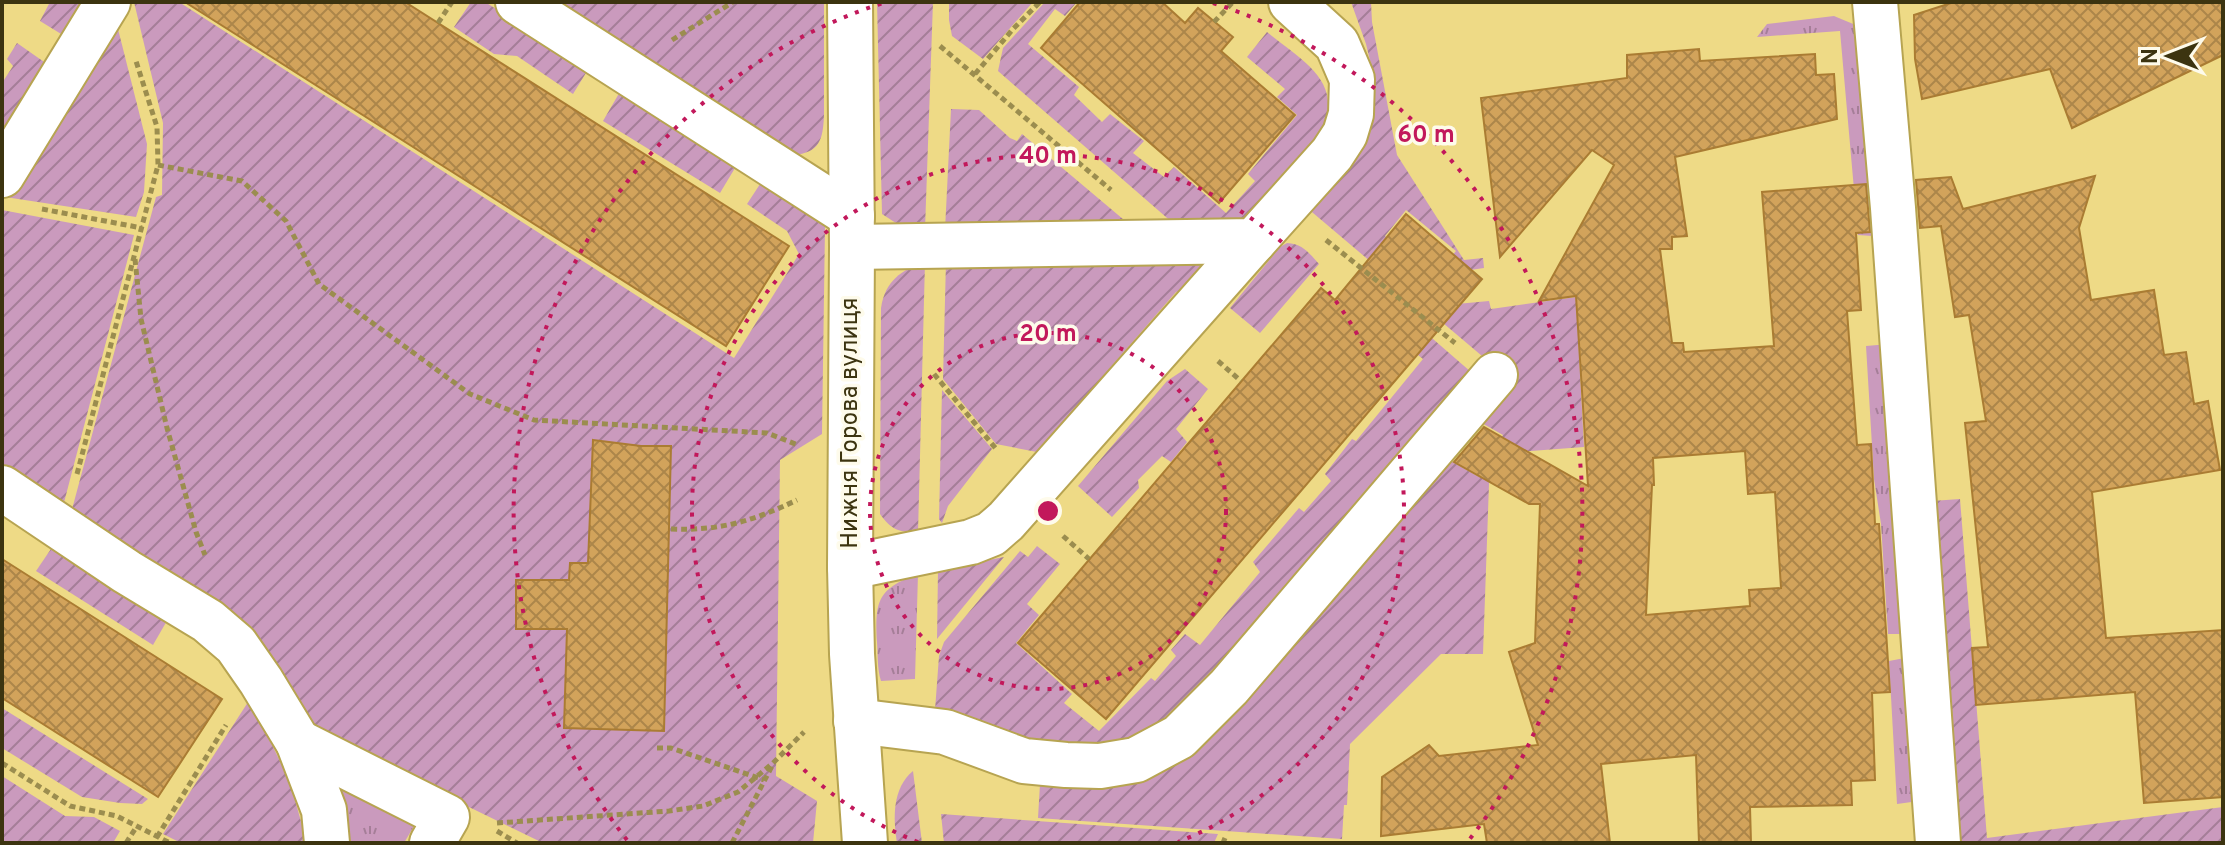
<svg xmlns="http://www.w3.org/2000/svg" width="2225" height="845" font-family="Overpass,sans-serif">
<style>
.grass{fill:url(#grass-tufts)}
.garden{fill:url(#garden-furrows)}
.building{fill:url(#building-cross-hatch);stroke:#aa7c33;stroke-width:2;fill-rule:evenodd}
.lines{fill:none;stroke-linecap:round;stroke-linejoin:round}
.minor-casing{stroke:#b7a451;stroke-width:48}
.path{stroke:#9b8d4f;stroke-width:5;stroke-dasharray:6 4;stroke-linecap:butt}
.minor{stroke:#fff;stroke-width:44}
.ring{fill:none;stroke:#c2185b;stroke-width:4;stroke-dasharray:4 8}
.labels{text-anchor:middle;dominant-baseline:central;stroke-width:7;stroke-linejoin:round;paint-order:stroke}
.street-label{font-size:24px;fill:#3c3410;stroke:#fefbeb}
.centre{fill:#c2185b;stroke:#fefbeb;stroke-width:4}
.ring-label{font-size:24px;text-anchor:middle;font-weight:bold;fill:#c2185b;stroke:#fefbeb;stroke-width:7;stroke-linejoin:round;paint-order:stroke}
</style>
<defs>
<pattern id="grass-tufts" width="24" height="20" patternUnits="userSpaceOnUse" patternTransform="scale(2)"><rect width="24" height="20" fill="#ca9abd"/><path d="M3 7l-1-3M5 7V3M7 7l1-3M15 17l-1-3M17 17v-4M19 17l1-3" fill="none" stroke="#a57e98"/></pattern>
<pattern id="garden-furrows" width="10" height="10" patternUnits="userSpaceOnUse" patternTransform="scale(2)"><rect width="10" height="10" fill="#ca9abd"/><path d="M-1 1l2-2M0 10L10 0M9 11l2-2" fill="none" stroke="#a57e98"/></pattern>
<pattern id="building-cross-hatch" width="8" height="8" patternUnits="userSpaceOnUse" patternTransform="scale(2)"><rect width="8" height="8" fill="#d2a35b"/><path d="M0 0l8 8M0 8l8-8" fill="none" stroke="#ac864a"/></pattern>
</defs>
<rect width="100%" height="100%" fill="#eeda86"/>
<!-- grass -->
<g class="grass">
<polygon points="1834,16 1858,26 1872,208 1869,214 1872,236 1858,235 1840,31 1757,37 1767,24"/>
<polygon points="1889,344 1908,634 1888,634 1881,524 1874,479 1866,346"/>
<path d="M918,574l-3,105 -34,2c-4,-13 -3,-26 -4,-39 -2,-41 0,-53 41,-68z"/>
<polygon points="1910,657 1919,801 1897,804 1889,661"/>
<polygon points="320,768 420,816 404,843 340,843"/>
</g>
<!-- garden -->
<g class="garden">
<polygon points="50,2 88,2 66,37 40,21"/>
<polygon points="134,2 179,2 734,358 799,254 787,231 747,204 764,178 806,206 825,227 822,434 780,460 776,776 817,801 813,843 543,843 471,808 322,748 71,513 156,197 162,195 163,123"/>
<polygon points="471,2 485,2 589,68 573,94 517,56 494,54 454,27"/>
<path d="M551,2h273v113c-1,24 -4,38 -31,40z"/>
<polygon points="877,2 933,2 925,229 899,225 882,214"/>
<polygon points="949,2 1033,2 983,59 952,36 949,20"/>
<path d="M1077,2l-12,14 -10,-7 -27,35 51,43 -5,8 28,27 8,-8 34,27 -11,12 31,24 10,-10 52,46 29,-32 -7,-7 49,-59 -20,-18 8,-8 -38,-32 20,-25c39,32 79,49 53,107l-72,80 -74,5 -176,-153 5,-23 41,-45z"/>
<polygon points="1351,2 1371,2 1372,22 1397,155 1464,260 1483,258 1484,268 1436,275 1456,251 1406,210 1385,236 1429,277 1435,306 1489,301 1491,309 1576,297 1584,447 1492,454 1503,435 1473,418 1449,460 1479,477 1490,456 1483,654 1441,654 1350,744 1347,805 1344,805 1342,839 1038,818 1040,784 1117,779 1508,378 1306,207 1368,126 1374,106 1374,77 1366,44"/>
<polygon points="118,29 147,144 144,192 136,217 5,197 103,35"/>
<polygon points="17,43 47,64 2,132 2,83 13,66 7,59"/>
<polygon points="621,90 738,163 720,193 603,121"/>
<polygon points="951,109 979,110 1010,138 1017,141 1022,134 1130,225 945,230"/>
<polygon points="2,210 134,235 61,514 2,473"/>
<path d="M1287,243c16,1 22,10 32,21l-59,69 -30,-25 50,-61z"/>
<polygon points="946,261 1200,263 1202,274 1184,290 1176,292 1037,452 996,444 943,379"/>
<path d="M925,262l-7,271c-19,-1 -27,-3 -38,-19l1,-206c4,-27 20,-38 44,-46z"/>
<polygon points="1373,287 1471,372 1188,706 1147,741 1053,749 935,710 939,656 944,642 1020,551 1028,557 1037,546 1060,564 1027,604 1039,615 1016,643 1072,694 1064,703 1099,731 1151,678 1155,681 1176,656 1171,650 1185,634 1200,645 1260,572 1253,562 1299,508 1304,512 1331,481 1325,474 1352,439 1356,441 1423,359 1364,312"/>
<polygon points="1185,369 1208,389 1176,429 1187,442 1171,462 1162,456 1138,480 1139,488 1112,517 1078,486 1167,381"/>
<polygon points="942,390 992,449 948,506 942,523 939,519"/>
<polygon points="1960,499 1987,838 2223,807 2223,843 1961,843 1932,501"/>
<polygon points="53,546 168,619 153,645 36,571"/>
<polygon points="1004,557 937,639 938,570"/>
<polygon points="250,699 290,782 307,843 181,843 163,834"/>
<polygon points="2,708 148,799 142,804 120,803 82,797 2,748"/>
<path d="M913,771l9,72h-25c-4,-24 -5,-55 16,-72z"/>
<polygon points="2,776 65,816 94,817 120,831 113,843 2,843"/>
<polygon points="941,814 1218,834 1214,843 944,843"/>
</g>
<!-- building -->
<g class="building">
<polygon points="185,2 405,2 789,246 726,346"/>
<polygon points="1080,2 1162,2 1185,23 1198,8 1233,37 1221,51 1295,115 1219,203 1041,48"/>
<polygon points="1954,2 2223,2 2223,55 2072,128 2050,69 1922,99 1915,59 1914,15"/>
<path d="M1699,49l1,12 115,-7 1,21 18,-1 3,45 -162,38 12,79 -15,1v12h-12l12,94h11l1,9 90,-6 -12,-154 104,-8 4,48 -14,1 5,77 -14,1 10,134 14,-1 4,80h4l11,168 -18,1 3,87 -24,1 1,24 -102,2 1,36h-52l-3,-88 -95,9 9,79h-123l-3,-19 -103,12 1,-59 47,-32 10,11 99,-11 -29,-93 26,-9 5,-139h-11l-75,-42 30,-35 104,59 -12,-190 -37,5 75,-136 -22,-15 -92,107 -19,-159 146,-20v-23zM1745,451l3,43 27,-2 6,96 -32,2 1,16 -104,9 6,-130h2l-1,-27z"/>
<polygon points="2095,176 2079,228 2091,300 2154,290 2164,355 2186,352 2194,404 2208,401 2220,470 2092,492 2106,638 2223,630 2223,797 2144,803 2135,692 1976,705 1972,648 1988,647 1965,423 1986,421 1969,315 1955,317 1941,226 1920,228 1916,180 1951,177 1963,209"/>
<polygon points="1406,214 1482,279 1106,719 1018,643 1321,288 1335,300"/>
<polygon points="593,440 641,446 671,446 664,731 564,728 567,629 516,629 516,580 569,580 570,563 588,563"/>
<polygon points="2,559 222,699 158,797 2,698"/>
</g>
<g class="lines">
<defs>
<g id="minor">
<polyline points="518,2 852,216"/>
<polyline points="850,2 852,247 850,567 852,654 865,843"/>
<polyline points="1875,2 1893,208 1938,843"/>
<polyline points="2,175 108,2"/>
<polyline points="852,247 1254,241 1332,154 1345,134 1351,114 1352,79 1337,44 1291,2"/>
<polyline points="2,488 127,572 208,621 236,645 261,681 298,742 324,810 327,843"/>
<polyline points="850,567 971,542 991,534 1006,521 1254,241"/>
<polyline points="856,721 945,732 1024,761 1066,765 1100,766 1136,760 1179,737 1229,687 1495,375"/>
<polyline points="298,742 447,817 432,843"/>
</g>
</defs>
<!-- minor casing -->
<use href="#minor" class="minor-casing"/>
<!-- path -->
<g class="path">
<polyline points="1214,22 1233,2"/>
<polyline points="438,23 452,2"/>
<polyline points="672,40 733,2"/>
<polyline points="940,46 1111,190"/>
<polyline points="975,74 1013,29 1040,2"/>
<polyline points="158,165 242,181 286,221 319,284 470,394 534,420 767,433 798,445"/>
<polyline points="42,209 142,228"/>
<polyline points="1326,240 1455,343"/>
<polyline points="135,259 141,319 167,428 196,532 205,555"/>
<polyline points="1218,361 1241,381"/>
<polyline points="934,374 997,450"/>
<polyline points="77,474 158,165 157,127 136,61"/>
<path d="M671,529c49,2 82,-8 126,-29"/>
<polyline points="1063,536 1089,559"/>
<polyline points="657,748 671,748 764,780"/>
<polyline points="2,763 70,806 117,816 170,843"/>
<polyline points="497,823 669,811 703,806 738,792 773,763 804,732"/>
<polyline points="497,831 517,843"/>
<polyline points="157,837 226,725"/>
<polyline points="126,843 137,826"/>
<polyline points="732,843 772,766"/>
<polyline points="1223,843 1225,838"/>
</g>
<!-- minor -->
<use href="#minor" class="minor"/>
</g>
<!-- distance rings -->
<g class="ring">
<circle cx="1048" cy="511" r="178"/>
<path d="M918 842A356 356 0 1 1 1178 842"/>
<path d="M627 840A534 534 0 0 1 883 3M1213 3A534 534 0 0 1 1469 840"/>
</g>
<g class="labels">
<!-- street labels -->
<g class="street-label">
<text transform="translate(851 423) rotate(-90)">Нижня Горова вулиця</text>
</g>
</g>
<circle cx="1048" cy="511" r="12" class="centre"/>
<g class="ring-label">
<text x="1426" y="142">60 m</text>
<text x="1048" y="163">40 m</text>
<text x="1048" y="341">20 m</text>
</g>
<!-- border -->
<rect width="2225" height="845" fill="none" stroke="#3c3410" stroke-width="8"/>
<!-- north arrow -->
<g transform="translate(2169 56) rotate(270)" stroke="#fefbeb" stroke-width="6" paint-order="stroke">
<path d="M0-6L14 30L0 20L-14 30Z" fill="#3c3410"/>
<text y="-12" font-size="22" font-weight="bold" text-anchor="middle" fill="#3c3410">N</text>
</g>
</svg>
